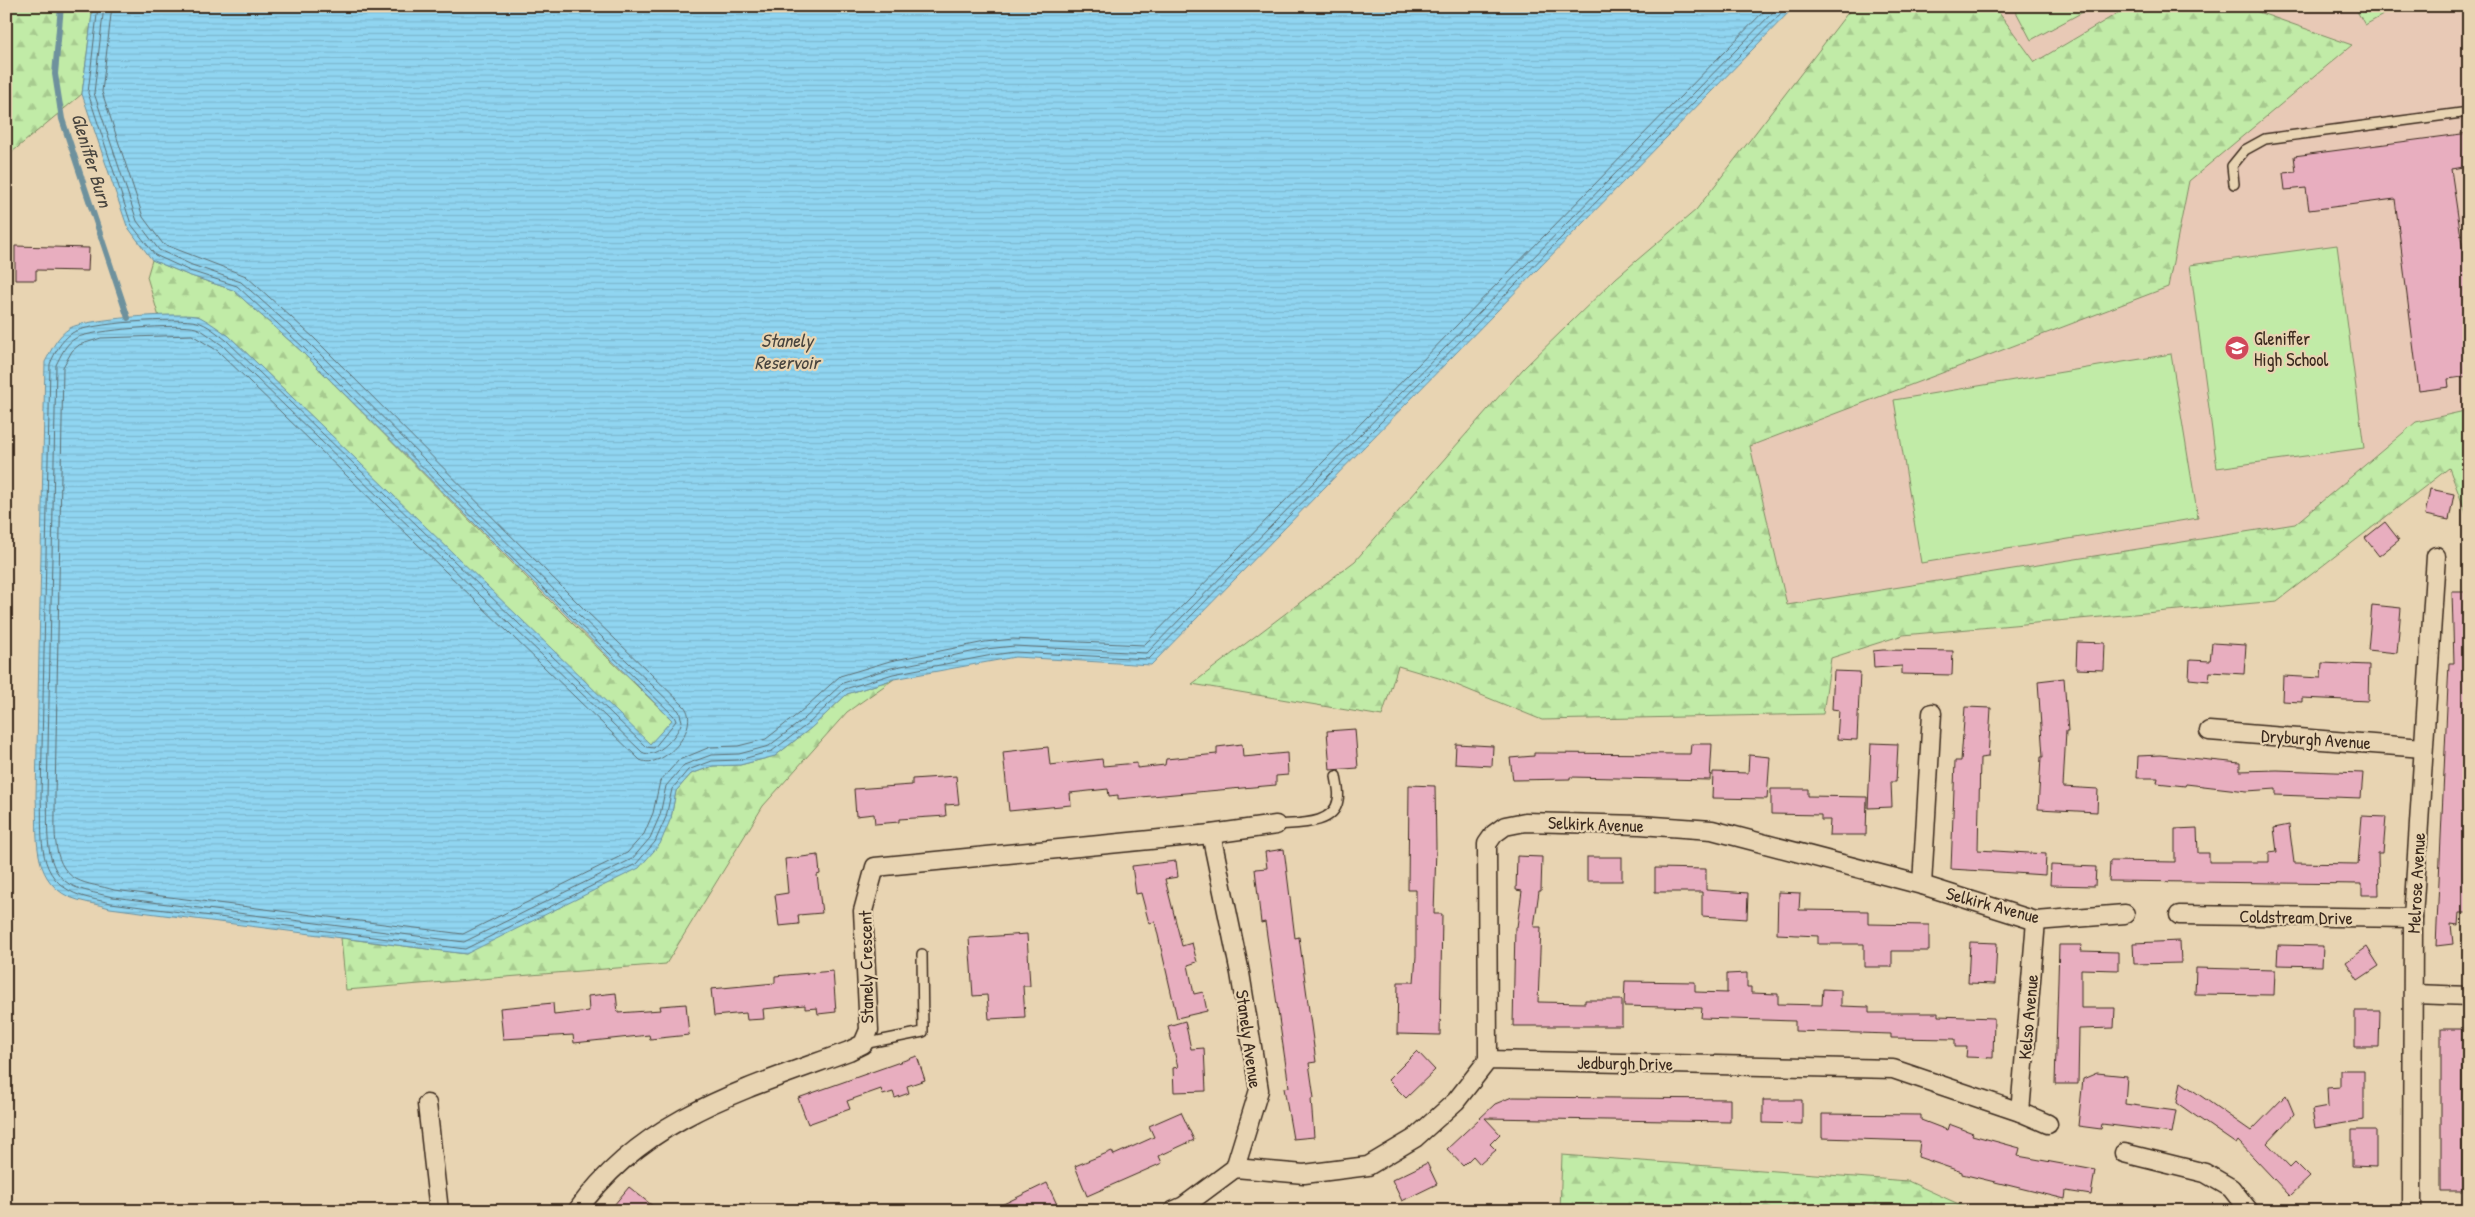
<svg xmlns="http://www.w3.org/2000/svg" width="2475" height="1217" font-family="'Patrick Hand',sans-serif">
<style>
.built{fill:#e8c9b6}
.forest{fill:url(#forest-firs);stroke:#7e8a62}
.pitch{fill:#c1eba7;stroke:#7e8a62}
.water{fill:url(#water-rules);stroke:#6e919d}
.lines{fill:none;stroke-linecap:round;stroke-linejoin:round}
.shore{stroke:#5d6e72;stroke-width:1}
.stream{stroke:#6e919d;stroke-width:6}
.building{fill:#e8aebf;stroke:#3b2a1e}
.service-casing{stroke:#3b2a1e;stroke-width:12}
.minor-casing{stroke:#3b2a1e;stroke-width:21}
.service{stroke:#e8d4b2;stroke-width:9}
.minor{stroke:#e8d4b2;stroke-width:18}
.labels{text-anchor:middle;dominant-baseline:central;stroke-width:4.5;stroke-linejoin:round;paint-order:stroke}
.poi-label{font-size:18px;fill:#3b2a1e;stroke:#e8d4b2;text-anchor:start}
.street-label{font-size:18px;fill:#3b2a1e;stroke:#e8d4b2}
.water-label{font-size:19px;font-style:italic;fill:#48443e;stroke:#e8d4b2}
</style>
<defs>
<pattern id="forest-firs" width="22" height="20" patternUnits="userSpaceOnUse" patternTransform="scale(1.25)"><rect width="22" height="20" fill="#c1eba7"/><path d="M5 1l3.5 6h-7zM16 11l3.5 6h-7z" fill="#a7ca8f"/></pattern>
<pattern id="water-rules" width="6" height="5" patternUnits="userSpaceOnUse" patternTransform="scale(1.25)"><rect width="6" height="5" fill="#90d5f1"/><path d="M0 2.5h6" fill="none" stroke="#7db7ce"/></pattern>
</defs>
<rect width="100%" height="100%" fill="#e8d4b2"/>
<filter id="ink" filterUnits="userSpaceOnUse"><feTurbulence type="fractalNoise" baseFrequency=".02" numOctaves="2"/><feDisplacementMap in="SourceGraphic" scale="10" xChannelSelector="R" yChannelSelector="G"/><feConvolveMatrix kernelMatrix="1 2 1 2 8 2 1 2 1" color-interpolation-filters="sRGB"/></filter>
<g filter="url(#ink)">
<!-- built -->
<g class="built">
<polygon points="1994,6 2130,6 2035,62"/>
<polygon points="2241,6 2469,6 2469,410 2416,422 2295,524 1787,606 1750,446 2168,287 2189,181 2351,46"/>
</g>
<!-- forest -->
<g class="forest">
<polygon points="6,6 93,6 82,94 6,157"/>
<polygon points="1853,6 1994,6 2035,62 2130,6 2241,6 2352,45 2189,181 2168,287 1750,446 1787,605 2295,524 2416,422 2469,410 2469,521 2449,468 2277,601 1903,635 1831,658 1823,714 1542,720 1442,679 1398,666 1382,716 1192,684 1355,561 1523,369 1616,278 1696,210"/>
<polygon points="152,260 188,275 233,290 301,351 571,622 672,720 650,745 229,336 198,316 159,317 147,277"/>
<polygon points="894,679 847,712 763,806 666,964 346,990 341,938 466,954 671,818 676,791 691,774 713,766 740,765 775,756 811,728 847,694"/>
<polygon points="1562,1155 1908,1181 1974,1211 1560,1211"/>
</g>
<!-- pitch -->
<g class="pitch">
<polygon points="2013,6 2094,6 2031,40"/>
<polygon points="2354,6 2399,6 2365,25"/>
<polygon points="2337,245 2364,448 2217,468 2190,265"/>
<polygon points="2171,354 2198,518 1921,563 1894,400"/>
</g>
<!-- water -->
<path class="water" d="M93,6h1702l-644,659 -136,-8 -121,22 -47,15 -36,34 -36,28 -35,9 -27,1 -22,8 -15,17 -5,27 -11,26 -21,24 -173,86 -356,-46c-13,-4 -29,-6 -41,-11 -39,-19 -31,-64 -33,-100l9,-435c7,-13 12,-26 25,-34 14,-9 115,-17 130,-11 10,5 20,13 29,19l421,408 22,-24 -371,-369 -68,-61 -45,-15 -36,-15 -25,-34 -45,-132z"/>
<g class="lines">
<!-- shore -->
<g class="shore">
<path d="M98,6l-10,87 43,131 24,31 35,16 47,15 67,62 270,271 100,97 2,5 -22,27 -8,-1 -420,-407c-8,-6 -19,-16 -29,-18 -17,-5 -111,1 -125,11 -11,8 -17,19 -22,31l-9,433c2,35 -6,75 29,94 12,7 29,9 41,12l354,46 171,-85 19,-22 11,-25 6,-28 16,-19 24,-9 27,-1 33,-9 36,-27 37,-35 48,-15 94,-18 27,-4 135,7 639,-653"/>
<path d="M104,6l-10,87 43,128 22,29 33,15 49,17 68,61 269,271 101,97 3,10c-3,13 -26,40 -40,31l-420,-407c-8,-5 -17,-14 -26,-17 -15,-5 -105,2 -120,10 -10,5 -15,17 -20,27l-9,432c2,30 -6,76 28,90 12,5 25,7 38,10l351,45 168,-83 18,-21 10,-23 6,-29 18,-21 27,-10 28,-1 30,-8 35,-27 39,-36 48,-15 95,-19 28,-3 133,7 632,-647"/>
<path d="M112,6l-10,86 41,125 20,27 83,32 68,62 270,271 100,97c18,21 -21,65 -44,54l-422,-409 -26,-16 -91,3 -22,7 -7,6 -9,16 -8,430c1,26 -6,67 21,82 11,6 26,7 38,11l349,44 164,-81 17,-19 9,-21 7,-32 19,-21 31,-13 28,-1 28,-7 32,-25 42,-38 50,-15 95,-19 28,-3 131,6 625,-639"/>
</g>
<!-- stream -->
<polyline class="stream" points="61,6 55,74 62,119 128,318"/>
</g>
<!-- building -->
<g class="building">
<polygon points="2469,133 2469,166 2451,169 2465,264 2469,263 2469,376 2448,379 2449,387 2419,391 2395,199 2309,210 2306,188 2285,190 2283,173 2296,172 2294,156"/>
<polygon points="15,246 89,248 88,271 36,270 36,280 15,280"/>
<polygon points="2430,489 2454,494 2449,520 2425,515"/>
<polygon points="2385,522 2399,540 2379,556 2365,538"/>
<polygon points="2452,592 2469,592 2469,913 2459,913 2458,925 2451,924 2453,944 2436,946 2449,663 2454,663"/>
<polygon points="2372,605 2401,608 2397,653 2368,650"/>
<polygon points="2077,642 2105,643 2104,670 2076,669"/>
<polygon points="2212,643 2246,645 2244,674 2210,672 2209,681 2189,679 2190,660 2210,661"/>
<polygon points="1883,650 1953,651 1952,675 1902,674 1902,666 1874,668 1873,651"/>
<polygon points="2322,663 2369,665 2368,701 2302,698 2302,702 2282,701 2283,676 2321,678"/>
<polygon points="1834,671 1860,672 1857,740 1837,739 1839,710 1832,709"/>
<polygon points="2064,678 2068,731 2066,731 2063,787 2098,789 2097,812 2038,809 2041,757 2043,757 2038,681"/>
<polygon points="1965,707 1991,708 1988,757 1980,758 1978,850 2046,854 2045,875 1951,869 1955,761 1961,761"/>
<polygon points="1355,729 1358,768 1330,770 1327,731"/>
<polygon points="1871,743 1898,744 1896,782 1891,782 1892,807 1868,808"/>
<polygon points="1242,744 1243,757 1287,753 1288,775 1276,776 1276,785 1118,799 1118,795 1109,796 1108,789 1070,793 1071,805 1009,811 1003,752 1048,747 1050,765 1102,759 1103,766 1137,763 1137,768 1165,765 1166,759 1217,754 1217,747"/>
<polygon points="1456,744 1493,746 1492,766 1455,764"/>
<polygon points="1691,744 1712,744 1710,780 1570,777 1570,779 1513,780 1510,758 1534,756 1534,753 1690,754"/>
<polygon points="1749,755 1770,757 1767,799 1712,798 1713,772 1748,773"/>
<polygon points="2160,755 2240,763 2240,771 2277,770 2363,773 2361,798 2276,795 2276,789 2247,791 2186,784 2185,786 2157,783 2158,778 2137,778 2138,756"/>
<polygon points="956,776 959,804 945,805 946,816 899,819 899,822 875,824 874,814 856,816 854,789 912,785 912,779"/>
<polygon points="1409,785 1435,786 1436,847 1434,914 1442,914 1440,1035 1397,1034 1398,982 1414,982 1416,956 1416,890 1408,890"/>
<polygon points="1771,789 1808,789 1808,796 1867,797 1866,835 1829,835 1830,820 1821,820 1821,815 1771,814"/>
<polygon points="2362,816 2386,817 2383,853 2378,853 2379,895 2362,895 2362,884 2109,881 2110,861 2175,862 2175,829 2197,828 2198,853 2209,853 2209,862 2269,862 2269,853 2277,852 2274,828 2289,825 2294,863 2358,864"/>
<polygon points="1284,849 1295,938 1299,937 1316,1062 1309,1063 1314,1098 1311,1099 1314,1137 1293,1139 1284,1088 1289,1087 1265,922 1261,923 1255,869 1267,868 1265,852"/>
<polygon points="818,855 820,874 817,875 822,913 798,915 799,924 779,926 775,895 788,893 785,859"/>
<polygon points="1517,856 1542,857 1541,891 1539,891 1534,927 1541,927 1538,1002 1585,1003 1585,1000 1622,1000 1622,1026 1513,1026 1515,927 1517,927 1522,891 1516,890"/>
<rect x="1587" y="857" width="35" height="24"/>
<polygon points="1176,861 1178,877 1165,879 1182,946 1192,943 1197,962 1188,965 1194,994 1203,992 1207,1011 1177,1018 1155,922 1149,923 1141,893 1136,894 1132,866"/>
<polygon points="2051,865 2096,867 2095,886 2050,885"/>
<polygon points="1655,868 1706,869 1706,890 1748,893 1747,919 1702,916 1702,892 1655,892"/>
<polygon points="1778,892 1800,893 1799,910 1868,911 1868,924 1929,925 1929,951 1892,951 1892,967 1864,967 1864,944 1818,944 1818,936 1777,934"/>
<polygon points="1027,934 1030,986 1023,986 1025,1017 989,1019 987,995 973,996 969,938"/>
<polygon points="2180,941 2181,963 2134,964 2133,943"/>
<polygon points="1970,942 1997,943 1995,984 1968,983"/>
<polygon points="2059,945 2082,945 2081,951 2118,952 2118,970 2081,969 2081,1008 2115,1008 2114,1028 2079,1029 2078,1084 2055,1084"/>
<polygon points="2278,945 2323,946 2322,966 2277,965"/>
<polygon points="2367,947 2379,966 2358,980 2346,962"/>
<polygon points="2196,968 2275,970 2274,995 2195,994"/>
<polygon points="833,971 836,1012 818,1014 817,1008 805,1009 805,1005 763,1009 764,1019 747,1020 746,1013 714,1016 711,989 775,983 775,976"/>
<polygon points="1747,973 1747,987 1751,987 1751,993 1778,994 1778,1004 1822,1005 1823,989 1841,990 1841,1006 1869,1007 1869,1013 1938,1013 1938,1016 1994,1018 1993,1058 1966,1057 1967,1047 1955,1047 1955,1039 1891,1038 1891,1034 1795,1031 1795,1021 1701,1018 1702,1008 1624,1006 1625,981 1695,982 1695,992 1727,993 1727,974"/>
<polygon points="616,993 618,1013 661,1010 660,1006 686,1004 689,1035 650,1039 649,1035 574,1043 573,1035 503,1039 500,1008 553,1003 554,1015 589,1011 588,996"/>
<polygon points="2355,1011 2380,1011 2379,1047 2355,1047"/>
<polygon points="1185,1021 1191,1049 1204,1048 1206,1091 1174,1092 1173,1068 1178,1067 1168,1026"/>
<rect x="2441" y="1029" width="21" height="162"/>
<polygon points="1417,1051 1435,1070 1406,1098 1388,1080"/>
<polygon points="917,1056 925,1080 907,1086 909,1093 895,1098 893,1092 883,1095 881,1089 847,1101 850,1109 808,1124 798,1098"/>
<polygon points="2340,1070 2364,1070 2364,1120 2315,1128 2312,1110 2328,1107 2327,1088 2340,1087"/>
<polygon points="2097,1073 2127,1076 2125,1104 2176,1111 2172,1133 2102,1124 2101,1129 2078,1126 2083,1079"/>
<polygon points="2181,1082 2251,1131 2286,1095 2294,1114 2267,1143 2290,1167 2295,1162 2310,1177 2290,1196 2238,1141 2236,1144 2177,1103"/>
<polygon points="1512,1097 1730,1099 1730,1122 1485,1118 1500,1134 1490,1144 1496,1150 1480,1164 1473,1156 1463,1166 1447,1149 1495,1104"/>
<polygon points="1763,1100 1802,1100 1802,1124 1763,1123"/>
<polygon points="1181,1112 1194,1140 1159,1156 1162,1163 1087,1196 1075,1166 1112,1151 1114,1155 1154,1137 1149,1126"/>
<polygon points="1822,1114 1921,1115 1921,1120 1947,1130 1949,1124 1973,1133 1972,1135 2020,1148 2018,1156 2095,1170 2091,1195 2066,1191 2065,1199 1962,1174 1962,1172 1918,1157 1920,1141 1822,1138"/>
<polygon points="2352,1130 2376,1130 2376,1167 2352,1166"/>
<polygon points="1427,1163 1437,1184 1402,1201 1392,1180"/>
<polygon points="1047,1183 1060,1211 989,1211"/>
<polygon points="629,1187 659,1211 609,1211"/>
</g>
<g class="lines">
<defs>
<g id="service">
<polyline points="2234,184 2232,166 2245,150 2265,139 2469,112"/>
<path d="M1276,825c20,-2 58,1 62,-25 2,-7 -1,-16 -2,-24"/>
<polyline points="863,1044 923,1032 922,954"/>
</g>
<g id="minor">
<polyline points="2209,731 2423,748"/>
<polyline points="1922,885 1932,713"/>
<polyline points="2179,915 2413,918"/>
<polyline points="2414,994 2469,996"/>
<polyline points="1488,1060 1487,844 1494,834 1505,826 1525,822 1640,825 1712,830 1922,885 2036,921 2125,914"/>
<polyline points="427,1104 439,1211"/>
<polyline points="2020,1112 2036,921"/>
<polyline points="2124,1153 2205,1173 2231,1188 2249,1211"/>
<polyline points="1235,1168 1304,1174 1368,1166 1415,1138 1456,1101 1488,1060 1893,1069 2020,1112 2048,1124"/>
<path d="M577,1211c66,-94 169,-122 272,-160l14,-7 6,-14 -6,-119 12,-44 336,-33 65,-9"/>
<polyline points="1173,1211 1184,1206 1235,1168 1259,1090 1240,973 1211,834"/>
<polyline points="2412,1211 2413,918 2436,556"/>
</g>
</defs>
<!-- service casing -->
<use href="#service" class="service-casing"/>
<!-- minor casing -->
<use href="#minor" class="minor-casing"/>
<!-- service -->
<use href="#service" class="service"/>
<!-- minor -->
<use href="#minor" class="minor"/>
</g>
</g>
<!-- icons -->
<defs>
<symbol id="school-disc" viewBox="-11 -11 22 22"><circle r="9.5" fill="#d1495b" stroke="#e8d4b2"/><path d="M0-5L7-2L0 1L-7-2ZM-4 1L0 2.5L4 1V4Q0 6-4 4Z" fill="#fff"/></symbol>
</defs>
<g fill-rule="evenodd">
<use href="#school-disc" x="2223" y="334" width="28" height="28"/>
</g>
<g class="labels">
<!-- poi labels -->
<g class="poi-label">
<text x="2254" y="338">Gleniffer<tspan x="2254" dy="21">High School</tspan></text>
</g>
<!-- street labels -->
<g class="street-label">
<text transform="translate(2316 739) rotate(4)">Dryburgh Avenue</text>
<text transform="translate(1596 824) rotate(2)">Selkirk Avenue</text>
<text transform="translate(2416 883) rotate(-87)">Melrose Avenue</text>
<text transform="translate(1993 905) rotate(15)">Selkirk Avenue</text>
<text transform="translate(2296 917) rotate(1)">Coldstream Drive</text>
<text transform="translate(866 967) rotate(-91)">Stanely Crescent</text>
<text transform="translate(2028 1017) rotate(-85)">Kelso Avenue</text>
<text transform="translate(1249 1039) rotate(82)">Stanely Avenue</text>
<text transform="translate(1625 1063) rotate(1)">Jedburgh Drive</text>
</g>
<!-- water labels -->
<g class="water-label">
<text transform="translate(92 160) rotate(73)">Gleniffer Burn</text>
<text x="787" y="340">Stanely<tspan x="787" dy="22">Reservoir</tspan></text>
</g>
</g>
<!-- margin -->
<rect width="2475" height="1217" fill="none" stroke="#e8d4b2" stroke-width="25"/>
<rect x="12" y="12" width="2450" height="1192" fill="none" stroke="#3b2a1e" stroke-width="2" filter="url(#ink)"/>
</svg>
